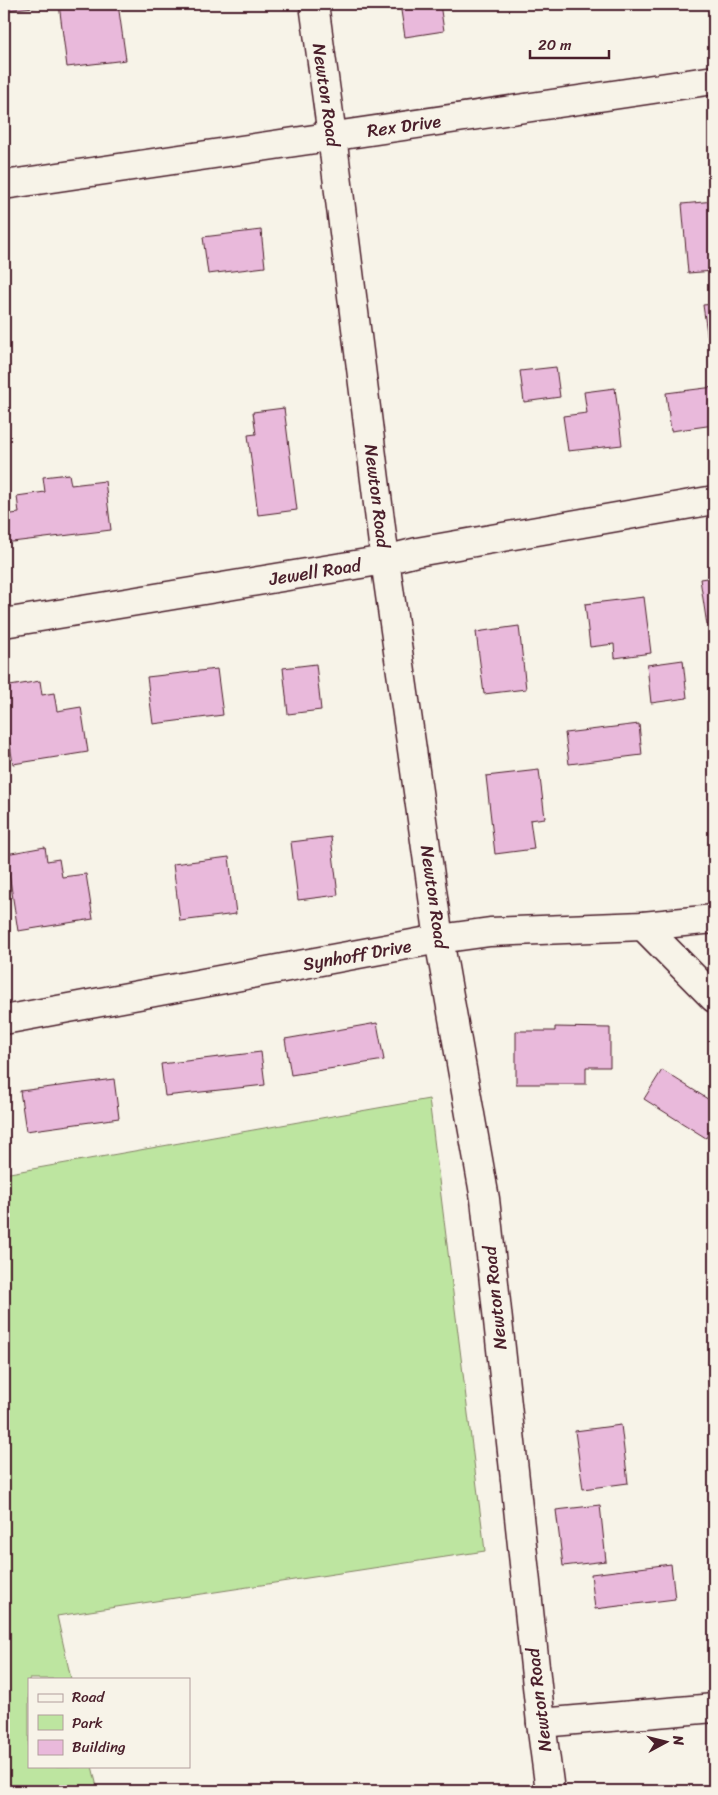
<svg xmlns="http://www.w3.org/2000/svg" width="718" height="1795" font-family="Sriracha,sans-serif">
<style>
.green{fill:#bde5a0;stroke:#848266}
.building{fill:#e9b9db;stroke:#4a1f2b}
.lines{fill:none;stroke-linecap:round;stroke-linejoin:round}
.minor-casing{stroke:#4a1f2b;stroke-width:31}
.minor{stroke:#f7f3e8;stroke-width:28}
.labels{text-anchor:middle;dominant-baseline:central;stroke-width:4;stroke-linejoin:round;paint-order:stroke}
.street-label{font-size:18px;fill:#4a1f2b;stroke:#f7f3e8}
</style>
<rect width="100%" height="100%" fill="#f7f3e8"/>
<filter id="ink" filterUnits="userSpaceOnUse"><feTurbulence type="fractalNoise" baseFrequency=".02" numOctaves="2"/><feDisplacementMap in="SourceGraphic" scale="10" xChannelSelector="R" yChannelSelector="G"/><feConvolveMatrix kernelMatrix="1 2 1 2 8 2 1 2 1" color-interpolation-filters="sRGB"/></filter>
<g filter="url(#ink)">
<!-- green -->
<polygon class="green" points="429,1099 485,1551 57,1616 71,1679 29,1679 29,1766 92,1766 98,1791 4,1791 4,1174"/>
<!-- building -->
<g class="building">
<polygon points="7,4 57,4 8,10"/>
<polygon points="59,4 118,4 126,60 67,67"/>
<polygon points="400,4 440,4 444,31 405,37"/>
<polygon points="714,201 714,271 688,273 682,204"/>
<polygon points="261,230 265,267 208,274 203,237"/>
<polygon points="714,304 714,346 709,347 703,305"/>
<polygon points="556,367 560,397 524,402 520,371"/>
<polygon points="714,387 714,425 671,431 666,393"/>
<polygon points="615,388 622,445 568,451 563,416 587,413 584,392"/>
<polygon points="284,408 297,510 258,515 248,435 256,434 253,412"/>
<polygon points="69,474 71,485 105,481 111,530 4,543 4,515 19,513 17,496 45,492 43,477"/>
<polygon points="714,577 714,624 707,625 700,579"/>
<polygon points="644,597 651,653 615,658 614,644 590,647 585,604"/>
<polygon points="519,626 526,689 484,694 476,632"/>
<polygon points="683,660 687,698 651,703 647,665"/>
<polygon points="316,664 321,710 288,714 283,668"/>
<polygon points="217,669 223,715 153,724 147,677"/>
<polygon points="40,681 42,695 54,693 57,711 81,707 88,752 13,764 4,706 4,687"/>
<polygon points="639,724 642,755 569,764 565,733"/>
<polygon points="539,770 545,818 530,820 534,849 495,854 486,776"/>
<polygon points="331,837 338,895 298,900 291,842"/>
<polygon points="45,847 47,861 59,859 62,877 86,874 93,919 18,931 6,854"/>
<polygon points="229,857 236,914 180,921 173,864"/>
<polygon points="377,1023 384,1060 291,1075 285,1039"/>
<polygon points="555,1027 610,1028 610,1067 586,1067 586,1084 516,1084 516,1031 555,1031"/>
<polygon points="261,1052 265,1085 165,1096 161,1064"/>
<polygon points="662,1070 714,1103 714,1125 706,1138 644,1099"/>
<polygon points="114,1079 119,1118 26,1131 20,1091"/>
<polygon points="621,1425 628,1483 583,1489 575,1431"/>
<polygon points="600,1505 606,1561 563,1566 556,1510"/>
<polygon points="671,1564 675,1599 595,1609 591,1574"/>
</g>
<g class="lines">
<defs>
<g id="minor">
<polyline points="314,4 332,136 385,560 439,939 485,1199 541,1723 550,1791"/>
<polyline points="4,185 714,80"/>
<polyline points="4,623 385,560 417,552 714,500"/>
<polyline points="643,926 714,998"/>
<polyline points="4,1020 439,939 490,932 643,926 714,919"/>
<polyline points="541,1723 714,1708"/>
</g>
</defs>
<!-- minor casing -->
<use href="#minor" class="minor-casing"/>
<!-- minor -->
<use href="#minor" class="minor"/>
</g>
</g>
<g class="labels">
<!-- street labels -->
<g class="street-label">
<text transform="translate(326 95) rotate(82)">Newton Road</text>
<text transform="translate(404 126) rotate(-8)">Rex Drive</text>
<text transform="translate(377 496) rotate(83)">Newton Road</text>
<text transform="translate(315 572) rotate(-9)">Jewell Road</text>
<text transform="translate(434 897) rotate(82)">Newton Road</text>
<text transform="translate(357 955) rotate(-10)">Synhoff Drive</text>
<text transform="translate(495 1298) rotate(-96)">Newton Road</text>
<text transform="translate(539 1700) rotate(-97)">Newton Road</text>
</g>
</g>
<!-- margin -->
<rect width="718" height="1795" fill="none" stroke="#f7f3e8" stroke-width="20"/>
<rect x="10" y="10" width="698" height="1775" fill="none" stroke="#4a1f2b" stroke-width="2" filter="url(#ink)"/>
<!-- legend -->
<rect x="28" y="1678" width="162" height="90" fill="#f7f3e8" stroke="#b29e9c"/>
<rect x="38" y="1694" width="25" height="8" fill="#f7f3e8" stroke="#b29e9c"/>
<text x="72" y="1702" font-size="15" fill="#4a1f2b">Road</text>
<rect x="38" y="1715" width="25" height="15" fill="#bde5a0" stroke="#b29e9c"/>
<text x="72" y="1728" font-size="15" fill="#4a1f2b">Park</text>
<rect x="38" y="1740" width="25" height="15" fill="#e9b9db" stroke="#b29e9c"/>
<text x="72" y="1752" font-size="15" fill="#4a1f2b">Building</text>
<!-- north arrow -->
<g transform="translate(666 1742) rotate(83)" stroke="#f7f3e8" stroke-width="4" paint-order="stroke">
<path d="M0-4L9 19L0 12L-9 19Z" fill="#4a1f2b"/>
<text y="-8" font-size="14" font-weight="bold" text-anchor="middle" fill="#4a1f2b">N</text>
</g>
<!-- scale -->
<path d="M530 50v8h79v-8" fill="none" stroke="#4a1f2b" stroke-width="2.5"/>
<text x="538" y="50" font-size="15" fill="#4a1f2b" stroke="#f7f3e8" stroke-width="4" paint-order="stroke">20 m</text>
</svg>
